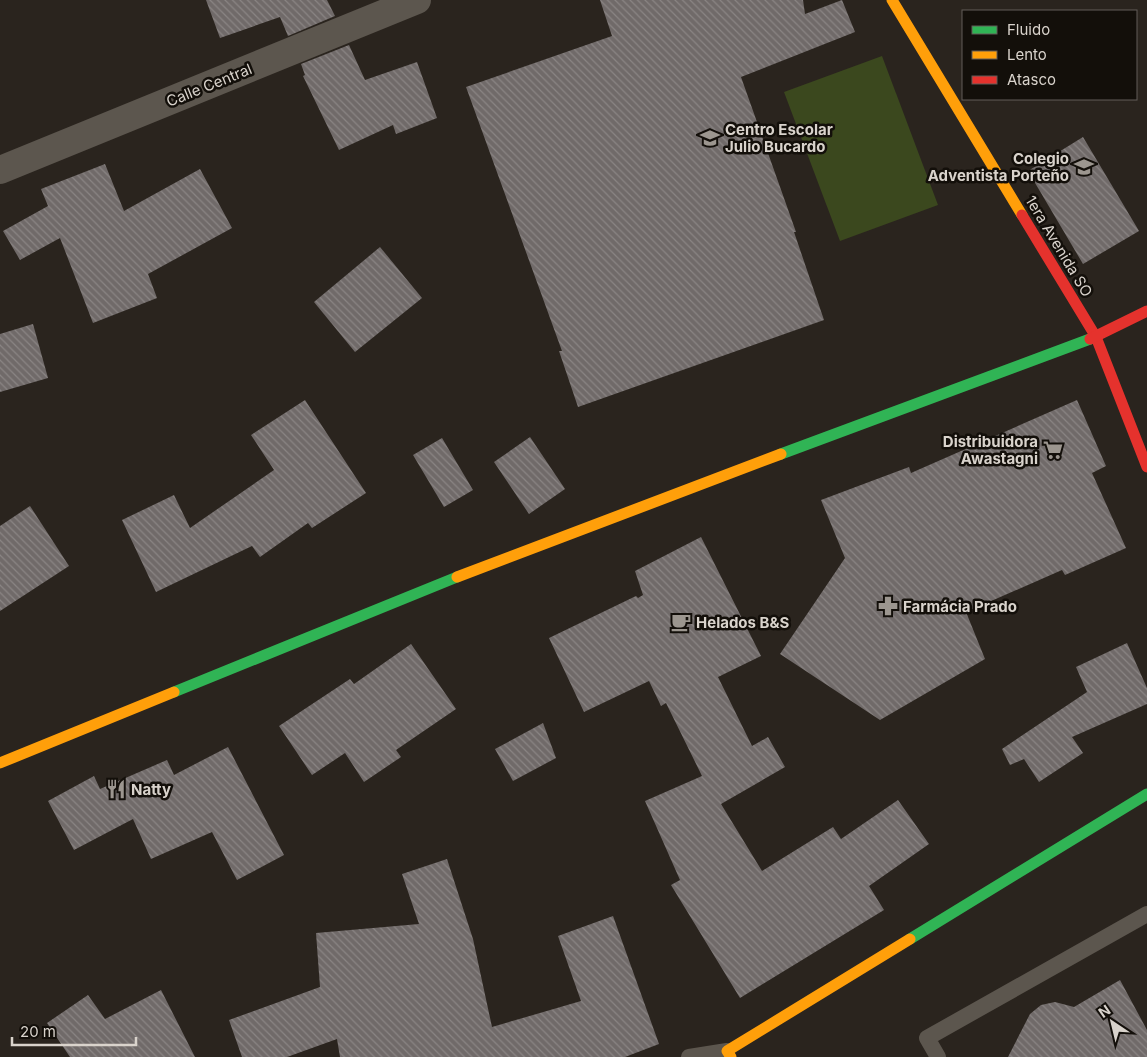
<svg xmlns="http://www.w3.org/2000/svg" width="1147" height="1057" font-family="Inter,sans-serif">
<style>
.garden{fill:#3b481e}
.building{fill:url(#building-back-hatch)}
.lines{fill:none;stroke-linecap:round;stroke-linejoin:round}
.lane{stroke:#5c564e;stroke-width:16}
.street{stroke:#5c564e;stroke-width:28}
.fast{stroke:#30b455;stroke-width:11}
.slow{stroke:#ff9f0a;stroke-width:11}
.jam{stroke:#e5322d;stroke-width:11}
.labels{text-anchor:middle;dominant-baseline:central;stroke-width:5;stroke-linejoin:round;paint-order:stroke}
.street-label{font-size:15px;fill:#d9d3cc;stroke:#130f0a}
.poi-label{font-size:15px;font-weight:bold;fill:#d9d3cc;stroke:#130f0a;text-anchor:start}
</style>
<defs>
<pattern id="building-back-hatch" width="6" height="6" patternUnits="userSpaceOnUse" patternTransform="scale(1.25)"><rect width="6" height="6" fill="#706a69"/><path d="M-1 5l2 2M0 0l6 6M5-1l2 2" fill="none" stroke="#8a8584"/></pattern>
</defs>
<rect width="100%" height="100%" fill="#2a241e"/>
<!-- garden -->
<polygon class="garden" points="882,56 938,205 840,241 784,92"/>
<!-- building -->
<g class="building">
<polygon points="206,0 327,0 335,16 288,36 280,17 220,38"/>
<polygon points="600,0 803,0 805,14 842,0 855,32 741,77 796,232 794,232 824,320 578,407 559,351 562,351 466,87 612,36"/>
<polygon points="349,45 365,80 417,62 437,118 396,134 393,125 339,150 303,76 305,75 301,64"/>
<polygon points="1083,137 1139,231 1083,264 1028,171"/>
<polygon points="105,164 124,211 200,169 232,228 148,274 157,298 93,323 60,238 20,260 3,231 48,206 41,189"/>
<polygon points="380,247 422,298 355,352 314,302"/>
<polygon points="33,324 48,378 0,392 0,334"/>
<polygon points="305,400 366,493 312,528 308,523 260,557 252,546 156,592 122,520 174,495 190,528 274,470 251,435"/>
<polygon points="1077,400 1106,466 1092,473 1126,548 1065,575 1062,570 966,612 985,659 880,720 780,654 845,558 821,500 909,467 911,473"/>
<polygon points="530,437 565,489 529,514 494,462"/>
<polygon points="442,438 473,490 444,507 413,455"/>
<polygon points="30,506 69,566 0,611 0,526"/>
<polygon points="701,537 761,656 718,677 752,746 768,737 785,767 721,804 762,871 833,827 841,839 898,800 929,844 869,886 884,910 740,998 671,885 680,880 645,801 702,776 666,703 661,706 649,681 584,712 549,638 636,596 638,598 643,595 635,571"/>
<polygon points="1127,643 1147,688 1147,704 1072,737 1083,753 1039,782 1024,759 1010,765 1002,749 1087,692 1076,667"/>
<polygon points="411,644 456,709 396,750 401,757 364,782 345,753 312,775 279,726 350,679 354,684"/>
<polygon points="543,723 556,758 513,781 495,749"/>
<polygon points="228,747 284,855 237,880 212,832 151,859 133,819 74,850 48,801 94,776 100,789 167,760 174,775"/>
<polygon points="447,859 473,939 492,1027 581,1001 558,936 613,916 659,1044 625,1057 340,1057 337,1039 287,1057 242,1057 229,1020 320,987 316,933 419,924 402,874"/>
<polygon points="1120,980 1147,1030 1147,1057 1008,1057 1030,1014 1041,1005 1055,1002 1074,1007"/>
<polygon points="161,990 195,1057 70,1057 47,1023 88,995 105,1019"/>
</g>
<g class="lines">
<!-- lane -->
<g class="lane">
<polyline points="689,1057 727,1051"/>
<polyline points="938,1057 927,1038 1147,914"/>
</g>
<!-- street -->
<polyline class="street" points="0,170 417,0"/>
<!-- fast -->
<g class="fast">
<polyline points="781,454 1090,339"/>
<polyline points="174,692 457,577"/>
<polyline points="910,939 1147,794"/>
</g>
<!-- slow -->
<g class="slow">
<polyline points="892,0 1022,215"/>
<polyline points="457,577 781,454"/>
<polyline points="0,763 174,692"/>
<polyline points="731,1057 727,1051 910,939"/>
</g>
<!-- jam -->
<g class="jam">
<polyline points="1022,215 1096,337 1147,467"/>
<polyline points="1090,339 1147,311"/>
</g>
</g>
<!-- icons -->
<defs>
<symbol id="school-bare" viewBox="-9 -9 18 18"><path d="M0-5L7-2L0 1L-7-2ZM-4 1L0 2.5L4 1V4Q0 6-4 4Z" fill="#9c968f" stroke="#130f0a" stroke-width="2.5" paint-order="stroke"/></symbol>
<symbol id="supermarket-bare" viewBox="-9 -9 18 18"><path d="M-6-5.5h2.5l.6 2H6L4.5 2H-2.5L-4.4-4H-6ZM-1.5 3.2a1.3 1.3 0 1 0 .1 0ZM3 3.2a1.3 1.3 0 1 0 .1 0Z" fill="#9c968f" stroke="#130f0a" stroke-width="2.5" paint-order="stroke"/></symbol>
<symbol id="pharmacy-bare" viewBox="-9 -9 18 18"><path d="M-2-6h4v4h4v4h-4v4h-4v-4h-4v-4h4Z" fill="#9c968f" stroke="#130f0a" stroke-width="2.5" paint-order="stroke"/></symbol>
<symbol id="cafe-bare" viewBox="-9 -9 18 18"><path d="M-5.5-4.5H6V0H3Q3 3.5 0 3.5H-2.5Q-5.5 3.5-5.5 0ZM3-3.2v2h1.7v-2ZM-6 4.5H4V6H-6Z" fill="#9c968f" stroke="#130f0a" stroke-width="2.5" paint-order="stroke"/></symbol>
<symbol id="restaurant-bare" viewBox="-9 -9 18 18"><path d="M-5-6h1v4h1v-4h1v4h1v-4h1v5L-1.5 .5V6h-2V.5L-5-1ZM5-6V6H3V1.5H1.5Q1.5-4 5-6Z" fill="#9c968f" stroke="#130f0a" stroke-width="2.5" paint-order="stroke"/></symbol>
</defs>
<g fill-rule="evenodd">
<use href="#school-bare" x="696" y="124" width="28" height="28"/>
<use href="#school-bare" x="1070" y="153" width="28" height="28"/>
<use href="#supermarket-bare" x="1039" y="436" width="28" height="28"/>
<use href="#pharmacy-bare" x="874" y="592" width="28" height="28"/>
<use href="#cafe-bare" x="667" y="608" width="28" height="28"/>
<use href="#restaurant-bare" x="102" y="775" width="28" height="28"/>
</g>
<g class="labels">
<!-- street labels -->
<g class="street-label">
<text transform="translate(209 85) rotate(-22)">Calle Central</text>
<text transform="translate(1059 246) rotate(59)">1era Avenida SO</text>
</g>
<!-- poi labels -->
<g class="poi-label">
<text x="725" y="129">Centro Escolar<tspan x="725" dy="17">Julio Bucardo</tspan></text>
<text x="1069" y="158" text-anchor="end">Colegio<tspan x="1069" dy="17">Adventista Porteño</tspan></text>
<text x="1038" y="441" text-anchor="end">Distribuidora<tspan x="1038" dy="17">Awastagni</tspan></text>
<text x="903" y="606">Farmácia Prado</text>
<text x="696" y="622">Helados B&amp;S</text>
<text x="131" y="789">Natty</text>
</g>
</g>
<!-- legend -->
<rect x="962" y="10" width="175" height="90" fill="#130f0a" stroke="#625d58"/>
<rect x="972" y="26" width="25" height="8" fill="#30b455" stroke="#625d58"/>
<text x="1007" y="35" font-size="15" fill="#d9d3cc">Fluido</text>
<rect x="972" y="51" width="25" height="8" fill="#ff9f0a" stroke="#625d58"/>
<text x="1007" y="60" font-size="15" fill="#d9d3cc">Lento</text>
<rect x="972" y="76" width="25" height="8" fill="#e5322d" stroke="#625d58"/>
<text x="1007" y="85" font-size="15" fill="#d9d3cc">Atasco</text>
<!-- north arrow -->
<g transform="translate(1112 1022) rotate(325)" stroke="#130f0a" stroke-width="4" paint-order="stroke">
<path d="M0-4L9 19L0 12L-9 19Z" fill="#d9d3cc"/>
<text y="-8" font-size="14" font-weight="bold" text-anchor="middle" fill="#d9d3cc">N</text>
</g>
<!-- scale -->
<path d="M12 1037v8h124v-8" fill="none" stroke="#d9d3cc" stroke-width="2.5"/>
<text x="20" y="1037" font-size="15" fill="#d9d3cc" stroke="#130f0a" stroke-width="4" paint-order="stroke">20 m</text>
</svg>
